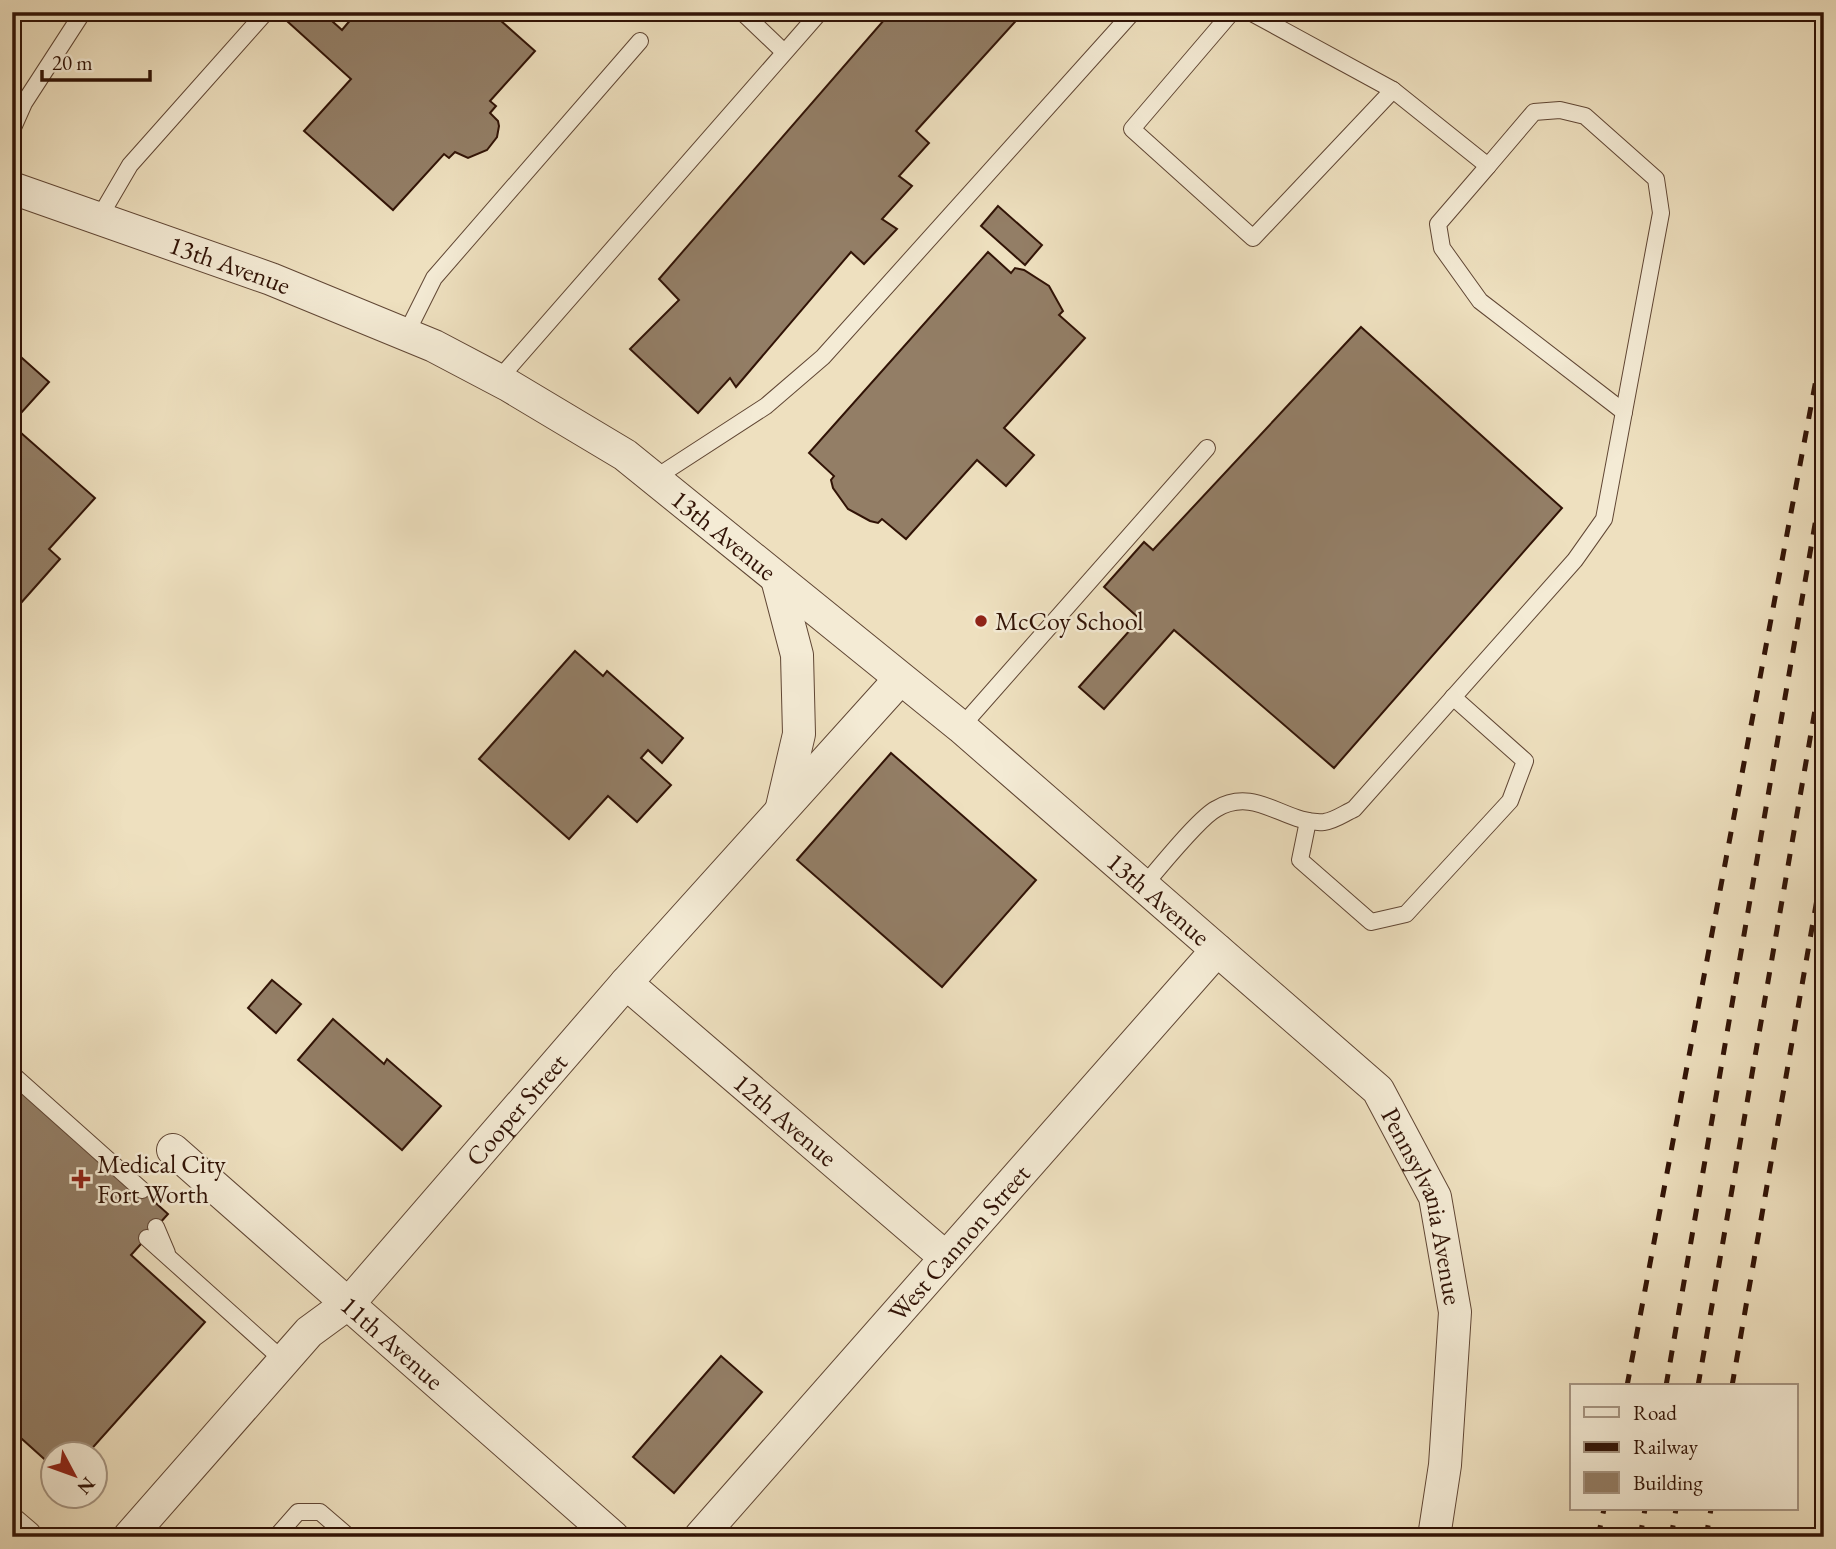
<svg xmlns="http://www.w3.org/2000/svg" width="1836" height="1549" font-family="'EB Garamond',serif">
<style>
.building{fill:#937e66;stroke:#311306;stroke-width:2}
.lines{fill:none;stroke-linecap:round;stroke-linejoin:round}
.service-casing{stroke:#604634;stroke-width:18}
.minor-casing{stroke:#604634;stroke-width:34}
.service{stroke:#f4ebd5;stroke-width:16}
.minor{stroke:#f4ebd5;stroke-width:32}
.rail{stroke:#311306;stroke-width:5;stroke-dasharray:12 12;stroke-linecap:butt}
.poi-dot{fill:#8f2418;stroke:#f4ebd5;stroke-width:2.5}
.labels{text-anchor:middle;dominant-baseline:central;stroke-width:5;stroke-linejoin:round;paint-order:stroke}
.street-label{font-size:26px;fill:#311306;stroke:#f4ebd5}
.poi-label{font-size:26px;fill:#311306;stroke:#f4ebd5;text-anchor:start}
</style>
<rect width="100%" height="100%" fill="#eee0bf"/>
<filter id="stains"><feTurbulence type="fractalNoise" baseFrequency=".00286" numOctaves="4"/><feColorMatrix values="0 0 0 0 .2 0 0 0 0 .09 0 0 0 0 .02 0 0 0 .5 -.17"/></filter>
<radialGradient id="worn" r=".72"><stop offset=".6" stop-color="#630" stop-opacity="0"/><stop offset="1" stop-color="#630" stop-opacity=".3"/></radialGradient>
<!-- building -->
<g class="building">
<polygon points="277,12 322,12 342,30 357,12 491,12 535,51 490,101 496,106 490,113 498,121 499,126 497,137 487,150 468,158 455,152 449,158 444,154 393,210 304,131 351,79"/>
<polygon points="891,12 1024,12 916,131 929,143 899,176 912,186 882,219 897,229 864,264 851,252 736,387 730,378 698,413 630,349 679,300 659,279"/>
<polygon points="998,206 1042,245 1025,265 981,226"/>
<polygon points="988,252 1011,273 1015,268 1024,270 1049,286 1063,311 1059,315 1085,338 1004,428 1034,455 1006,486 977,460 906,539 882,519 878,523 870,521 848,509 833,488 831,480 834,476 809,453"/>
<polygon points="1361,327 1562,508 1334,768 1174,630 1104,709 1079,687 1140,619 1104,587 1144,542 1153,550"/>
<polygon points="22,358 49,382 12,423 12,369"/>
<polygon points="12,425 95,498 49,549 60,559 12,613"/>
<polygon points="575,651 603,676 607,671 683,738 662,763 648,750 641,758 671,785 637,822 608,796 569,839 479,759"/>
<polygon points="891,753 1036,880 942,987 797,860"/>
<polygon points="272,980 301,1004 276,1033 248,1008"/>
<polygon points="333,1019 384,1064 387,1059 441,1106 402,1150 298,1060"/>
<polygon points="12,1074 168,1214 131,1255 205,1322 87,1454 52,1454 52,1466 12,1430"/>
<polygon points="721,1356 762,1392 674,1493 633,1457"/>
</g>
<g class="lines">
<defs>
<g id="service">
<polyline points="742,12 784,52"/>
<polyline points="1232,12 1132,129 1253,238 1393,90"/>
<polyline points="12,130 24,103 83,12"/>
<polyline points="1488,166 1438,224 1442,248 1480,301 1624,412"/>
<polyline points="99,218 130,165 266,12"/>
<polyline points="406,334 434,278 640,41"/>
<polyline points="498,380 820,12"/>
<polyline points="655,478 766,406 823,357 1133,12"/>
<polyline points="961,727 1207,448"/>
<polyline points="1308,821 1300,860 1371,922 1406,914 1510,801 1525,761 1453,697"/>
<path d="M1145,884c15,-17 54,-66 71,-75 40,-24 69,16 108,13 10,-1 21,-9 30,-13l221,-249 29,-41 57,-306 -5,-34 -71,-63 -25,-6 -26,2 -46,54 -95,-76 -143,-78"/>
<polyline points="12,1074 142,1190"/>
<polyline points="156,1227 167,1253"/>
<polyline points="147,1238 284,1361"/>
<polyline points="276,1537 298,1512 320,1512 349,1537"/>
</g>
<g id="minor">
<path id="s1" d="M12,188l259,91 163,67 74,39 117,70 336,272 417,363 57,107 20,115 -10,153 -11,72"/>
<polyline points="777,579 797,655 799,734 782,807"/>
<path id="s2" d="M626,983l319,274"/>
<path id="s3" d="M173,1150l440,387"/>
<polyline points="12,1525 26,1537"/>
<path id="s4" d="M129,1537l180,-205 41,-30 276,-319 274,-304"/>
<path id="s5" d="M700,1537l517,-587"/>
</g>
</defs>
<!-- service casing -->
<use href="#service" class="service-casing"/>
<!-- minor casing -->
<use href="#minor" class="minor-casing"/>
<!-- service -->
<use href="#service" class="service"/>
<!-- minor -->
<use href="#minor" class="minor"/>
<!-- rail -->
<g class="rail">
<polyline points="1793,12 1824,22"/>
<polyline points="1627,1386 1824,337"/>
<polyline points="1666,1386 1824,472"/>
<polyline points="1698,1386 1824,658"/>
<polyline points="1732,1386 1824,859"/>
<polyline points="1598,1537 1604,1509"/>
<polyline points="1640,1537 1645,1509"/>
<polyline points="1671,1537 1676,1509"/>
<polyline points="1706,1537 1711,1509"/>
</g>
</g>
<!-- markers -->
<g class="poi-dot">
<circle cx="981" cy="621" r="7"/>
<path d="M77.5 1168.5h7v7h7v7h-7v7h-7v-7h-7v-7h7z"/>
</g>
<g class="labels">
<!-- street labels -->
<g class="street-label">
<text stroke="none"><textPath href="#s1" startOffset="231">13th Avenue</textPath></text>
<text stroke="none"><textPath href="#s1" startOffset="798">13th Avenue</textPath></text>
<text stroke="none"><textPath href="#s1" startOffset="1365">13th Avenue</textPath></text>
<text stroke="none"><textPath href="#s4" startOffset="578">Cooper Street</textPath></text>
<text stroke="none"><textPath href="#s2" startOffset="210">12th Avenue</textPath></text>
<text stroke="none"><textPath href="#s1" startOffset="1782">Pennsylvania Avenue</textPath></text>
<text stroke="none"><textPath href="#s5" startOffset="392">West Cannon Street</textPath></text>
<text stroke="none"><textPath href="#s3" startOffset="292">11th Avenue</textPath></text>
</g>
<!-- poi labels -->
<g class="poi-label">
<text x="995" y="621">McCoy School</text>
<text x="97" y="1164">Medical City<tspan x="97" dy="30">Fort Worth</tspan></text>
</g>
</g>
<!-- margin -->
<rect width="1836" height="1549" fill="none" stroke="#eee0bf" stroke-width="42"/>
<rect x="14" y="14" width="1808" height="1521" fill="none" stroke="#311306" stroke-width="3.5"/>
<rect x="21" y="21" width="1794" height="1507" fill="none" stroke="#311306" stroke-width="2"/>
<!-- legend -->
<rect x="1570" y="1384" width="228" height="126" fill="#f4ebd5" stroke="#a69582" stroke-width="2"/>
<rect x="1584" y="1407" width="35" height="10" fill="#f4ebd5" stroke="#a69582" stroke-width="2"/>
<text x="1633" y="1420" font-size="21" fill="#311306">Road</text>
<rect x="1584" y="1442" width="35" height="10" fill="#311306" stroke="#a69582" stroke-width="2"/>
<text x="1633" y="1454" font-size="21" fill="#311306">Railway</text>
<rect x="1584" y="1472" width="35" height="21" fill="#937e66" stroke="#a69582" stroke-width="2"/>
<text x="1633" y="1490" font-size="21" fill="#311306">Building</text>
<!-- north arrow -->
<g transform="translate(74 1475) rotate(131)"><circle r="33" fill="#f4ebd5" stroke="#a69582" stroke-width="2"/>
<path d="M0-5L12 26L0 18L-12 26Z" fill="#8f2418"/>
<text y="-10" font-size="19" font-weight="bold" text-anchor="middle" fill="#311306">N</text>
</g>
<!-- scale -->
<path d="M42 70v10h108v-10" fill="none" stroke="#311306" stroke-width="3.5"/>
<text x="52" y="70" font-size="21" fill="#311306" stroke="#f4ebd5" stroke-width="5" paint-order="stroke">20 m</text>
<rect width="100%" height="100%" filter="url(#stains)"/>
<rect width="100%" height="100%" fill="url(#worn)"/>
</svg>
